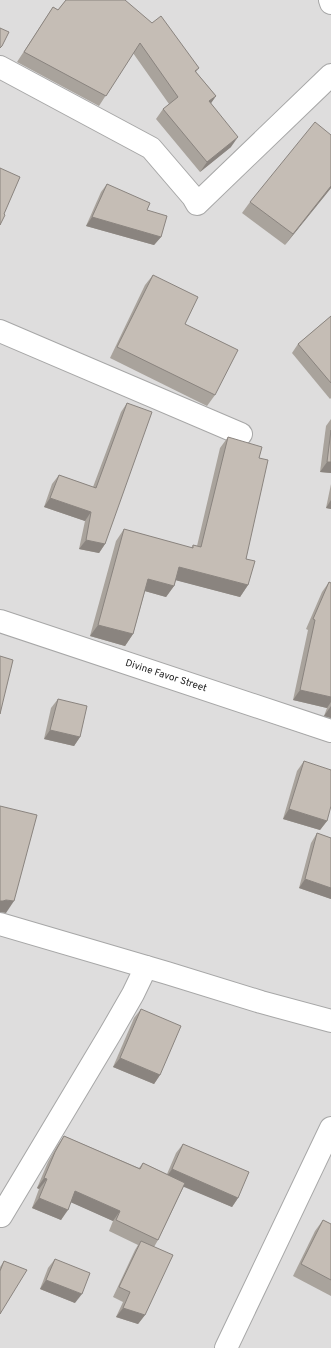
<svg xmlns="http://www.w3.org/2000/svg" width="331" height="1348" font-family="Overpass,sans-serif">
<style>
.residential{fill:#dedddd}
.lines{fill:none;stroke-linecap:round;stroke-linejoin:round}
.minor-casing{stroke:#a7a7a7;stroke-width:24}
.minor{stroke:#fff;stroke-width:22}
.wall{fill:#a9a39c}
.shaded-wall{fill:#8a847f}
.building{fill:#c5bdb5;stroke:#8a847f}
.labels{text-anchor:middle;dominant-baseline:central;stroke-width:3;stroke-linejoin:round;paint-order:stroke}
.street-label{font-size:10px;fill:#202020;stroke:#fff}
</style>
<rect width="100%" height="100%" fill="#f0ede6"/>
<!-- residential -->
<rect class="residential" x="0" y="0" width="331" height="1348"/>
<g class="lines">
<defs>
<g id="minor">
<polyline points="330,0 331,3"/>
<polyline points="0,67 151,148 193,197 197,204 331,75"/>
<polyline points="0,331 241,434"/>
<polyline points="0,621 331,731"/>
<polyline points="0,924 167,973 261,1002 331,1021"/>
<polyline points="1,1216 110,1034 133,994 146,967"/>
<polyline points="226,1348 331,1128"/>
</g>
</defs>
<!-- minor casing -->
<use href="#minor" class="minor-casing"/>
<!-- minor -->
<use href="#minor" class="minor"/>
</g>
<!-- wall -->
<g class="wall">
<polygon points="66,0 199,68 196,72 216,96 211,103 231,147 200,172 156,119 163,109 169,104 133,53 99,106 17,62 53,7 58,10"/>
<polygon points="107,184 147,210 161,237 154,245 86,226 101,192"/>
<polygon points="331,188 285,245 242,213 250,202"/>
<polygon points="153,275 185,324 215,395 207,406 110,358 145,285"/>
<polygon points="331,316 331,398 330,399 292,353 298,344"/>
<polygon points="127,403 105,544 99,553 79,549 85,521 44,507 52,484 59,475 93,487 121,412"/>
<polygon points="331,419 331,473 320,472 326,426"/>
<polygon points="228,437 259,458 246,559 248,585 240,597 176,580 174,586 166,597 145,591 133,634 125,646 90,636 116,541 124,529 191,548 193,545 197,546 220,448"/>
<polygon points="331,484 331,509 326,508"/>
<polygon points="329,582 331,583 331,718 324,716 327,708 293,700 308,630 306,629 322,592"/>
<polygon points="58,699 80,737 74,746 44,739 51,708"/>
<polygon points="304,761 327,821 320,830 283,819 297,771"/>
<polygon points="317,833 331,838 331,899 299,888 311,843"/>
<polygon points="141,1009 160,1075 154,1084 113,1067 134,1018"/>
<polygon points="64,1136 139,1168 143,1163 167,1174 176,1153 183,1144 238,1198 232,1207 184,1186 158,1240 154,1247 145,1315 138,1324 116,1317 123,1302 113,1297 135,1250 138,1245 109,1231 113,1221 71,1202 61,1220 32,1208 39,1189 37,1188 48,1162 57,1146"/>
<polygon points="323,1220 331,1224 331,1296 293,1276 315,1231"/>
<polygon points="55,1259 75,1303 40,1289 48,1268"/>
<polygon points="4,1261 0,1314 0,1267"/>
</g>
<!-- shaded-wall -->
<g class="shaded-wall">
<polygon points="216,96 209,106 209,101"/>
<polygon points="238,137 231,147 200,172 207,162"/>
<polygon points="331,186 331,188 285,245 293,234"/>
<polygon points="92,217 161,237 154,245 86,226"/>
<polygon points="327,462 331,462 331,473 320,472"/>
<polygon points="50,498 91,512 85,521 44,507"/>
<polygon points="331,500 331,509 326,508"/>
<polygon points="86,540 105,544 99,553 79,549"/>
<polygon points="179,567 248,585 240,597 171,579"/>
<polygon points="148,579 174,586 166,597 141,590"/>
<polygon points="98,625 133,634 125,646 90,636"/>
<polygon points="300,690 331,697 331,702 327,708 293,700"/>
<polygon points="331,706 331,718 324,716"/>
<polygon points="50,730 80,737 74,746 44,739"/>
<polygon points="289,809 327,821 320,830 283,819"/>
<polygon points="305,879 331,888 331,899 299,888"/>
<polygon points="6,900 14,901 6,913 0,912 0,901"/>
<polygon points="120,1058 160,1075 154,1084 113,1067"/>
<polygon points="172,1169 238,1198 232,1207 165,1179"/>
<polygon points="44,1178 47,1179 39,1189 37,1188"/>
<polygon points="75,1191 120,1211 113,1221 68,1201"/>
<polygon points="39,1198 68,1210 61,1220 32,1208"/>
<polygon points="46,1280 82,1294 75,1303 40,1289"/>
<polygon points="123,1308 145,1315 138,1324 116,1317"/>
</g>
<!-- building -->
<g class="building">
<polygon points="66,0 125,0 152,23 161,16 199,68 195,71 216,96 209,101 238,137 207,162 163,109 178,97 140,43 106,96 24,52 53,7 58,10"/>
<polygon points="0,28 9,32 2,46 0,48"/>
<polygon points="315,122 331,135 331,186 293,234 250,202"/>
<polygon points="0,168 20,177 4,214 5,215 0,225"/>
<polygon points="107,184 150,203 147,210 167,216 161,237 92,217"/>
<polygon points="153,275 198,297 185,324 238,350 215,395 117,347"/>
<polygon points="331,316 331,383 298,344"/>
<polygon points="127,403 152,412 105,544 86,540 91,512 50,498 59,475 96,488"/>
<polygon points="331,430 331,462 327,462"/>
<polygon points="228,437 262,447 259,458 268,460 246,559 255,561 248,585 179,567 174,586 148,579 133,634 98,625 124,529 193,548 193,545 201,547"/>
<polygon points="329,582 331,583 331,697 300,690 315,620 313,619"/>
<polygon points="0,656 13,660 0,714"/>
<polygon points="58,699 87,706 80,737 50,730"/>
<polygon points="304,761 331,770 331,806 327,821 289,809"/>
<polygon points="0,806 37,815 14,901 6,900 3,901 0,901"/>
<polygon points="317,833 331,838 331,888 305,879"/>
<polygon points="141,1009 181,1026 160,1075 120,1058"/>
<polygon points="64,1136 140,1169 143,1163 185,1183 158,1240 116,1220 120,1211 75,1191 68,1210 39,1198 47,1179 44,1178 55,1152"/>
<polygon points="183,1144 249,1172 238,1198 172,1169"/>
<polygon points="323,1220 331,1224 331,1280 301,1264"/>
<polygon points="141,1241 173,1255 145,1315 123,1308 130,1292 119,1287"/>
<polygon points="55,1259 90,1273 82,1294 46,1280"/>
<polygon points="4,1261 27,1270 0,1314 0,1271"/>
</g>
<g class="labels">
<!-- street labels -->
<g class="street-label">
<text transform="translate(166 676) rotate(18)">Divine Favor Street</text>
</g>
</g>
</svg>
